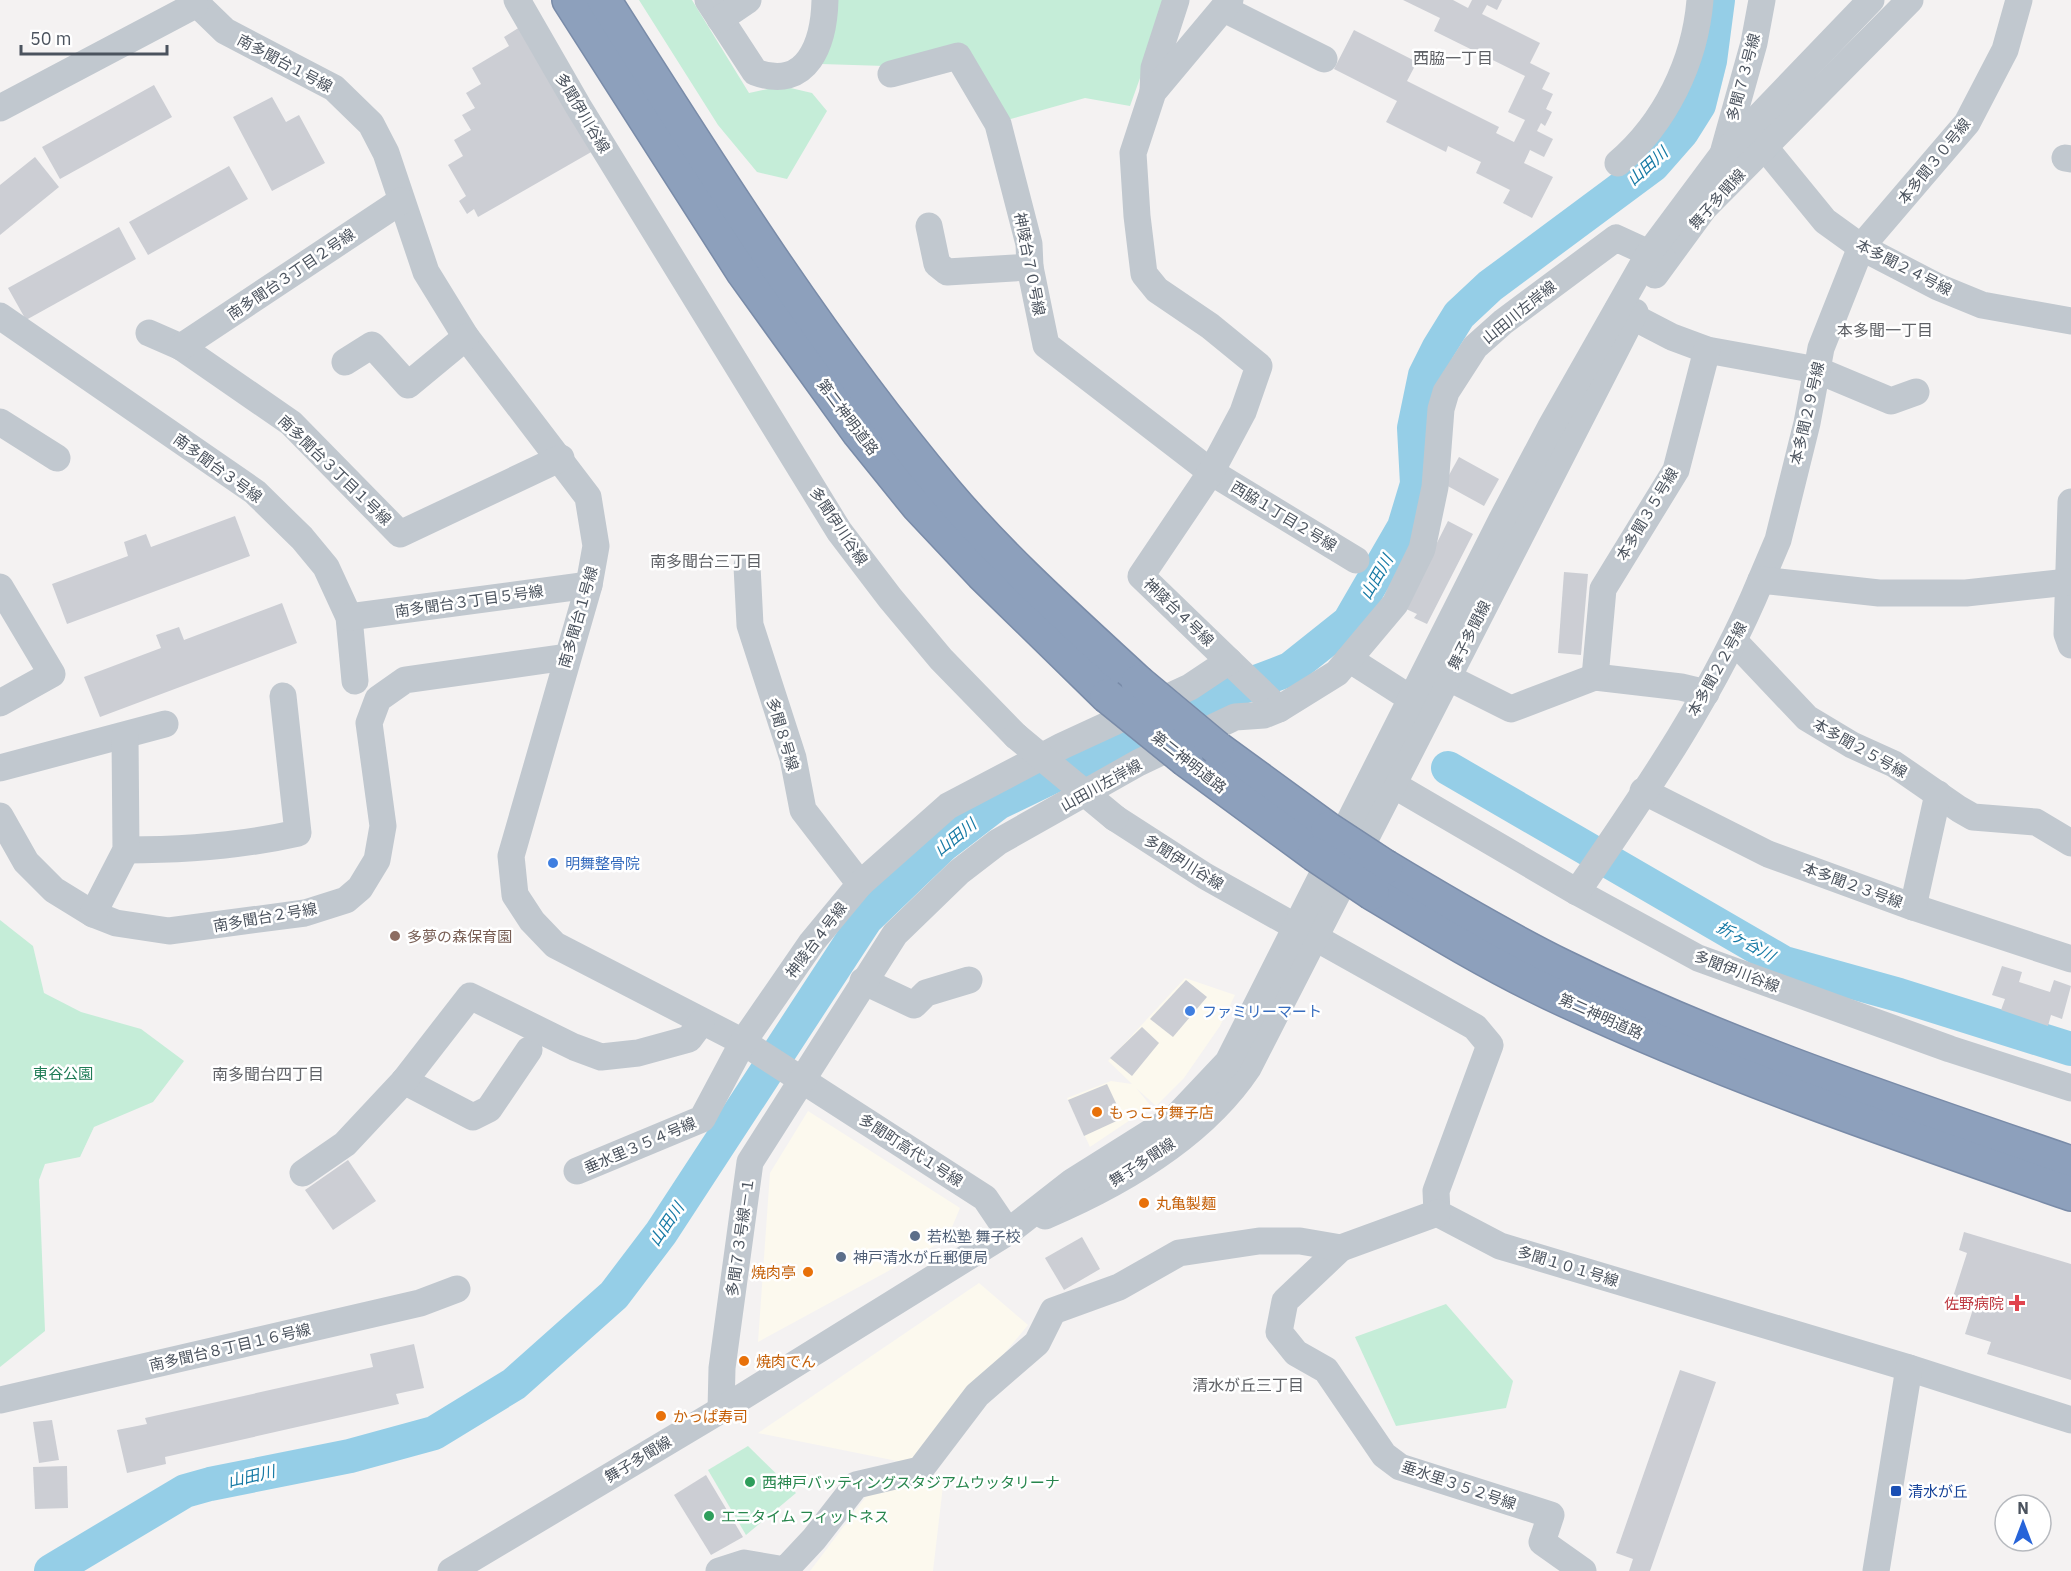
<svg xmlns="http://www.w3.org/2000/svg" width="2071" height="1571" font-family="'IBM Plex Sans','Noto Sans JP',sans-serif">
<style>
.commercial{fill:#fcf9ee}
.green{fill:#c5edd8}
.lines{fill:none;stroke-linecap:round;stroke-linejoin:round}
.river{stroke:#95cee7;stroke-width:34}
.building{fill:#ccced4}
.highway-casing{stroke:#798ba8;stroke-width:36}
.minor{stroke:#c1c8cf;stroke-width:27}
.highway{stroke:#8da0bc;stroke-width:33}
.highway-bridge-casing{stroke:#798ba8;stroke-width:36;stroke-linecap:butt}
.minor-bridge{stroke:#c1c8cf;stroke-width:27}
.highway-bridge{stroke:#8da0bc;stroke-width:33}
.shop-dot{fill:#3f7fe0;stroke:#fff;stroke-width:2}
.education-dot{fill:#8d6e63;stroke:#fff;stroke-width:2}
.food-dot{fill:#e8710a;stroke:#fff;stroke-width:2}
.service-dot{fill:#5c6f8a;stroke:#fff;stroke-width:2}
.health-dot{fill:#e0444e;stroke:#fff;stroke-width:2}
.leisure-dot{fill:#2e9e5b;stroke:#fff;stroke-width:2}
.transit-dot{fill:#1a4fb4;stroke:#fff;stroke-width:2}
.labels{text-anchor:middle;dominant-baseline:central;stroke-width:5;stroke-linejoin:round;paint-order:stroke}
.street-label{font-size:15px;fill:#4b535e;stroke:#fff}
.shop-label{font-size:15px;fill:#366cbe;stroke:#fff;text-anchor:start}
.education-label{font-size:15px;fill:#785e54;stroke:#fff;text-anchor:start}
.park-label{font-size:15px;fill:#1f7c56;stroke:#fff}
.food-label{font-size:15px;fill:#c56008;stroke:#fff;text-anchor:start}
.service-label{font-size:15px;fill:#4e5e75;stroke:#fff;text-anchor:start}
.health-label{font-size:15px;fill:#be3a42;stroke:#fff;text-anchor:end}
.leisure-label{font-size:15px;fill:#27864d;stroke:#fff;text-anchor:start}
.transit-label{font-size:15px;fill:#164399;stroke:#fff;text-anchor:start}
.neighbourhood-label{font-size:16px;fill:#5f6166;stroke:#fff}
.water-label{font-size:16px;font-style:italic;fill:#177aa5;stroke:#fff}
</style>
<rect width="100%" height="100%" fill="#f4f2f2"/>
<!-- commercial -->
<g class="commercial">
<polygon points="1185,978 1235,995 1220,1026 1184,1078 1156,1106 1136,1088 1151,1106 1090,1147 1067,1098 1111,1081 1132,1084 1108,1061"/>
<polygon points="808,1111 960,1208 947,1239 758,1342 770,1173"/>
<polygon points="979,1283 1028,1325 912,1464 758,1433"/>
<polygon points="944,1477 933,1571 810,1571 868,1494"/>
</g>
<!-- green -->
<g class="green">
<polygon points="639,0 692,0 749,93 782,86 812,93 827,111 787,179 757,172 718,125"/>
<polygon points="835,0 1168,0 1130,106 1085,98 1007,120 964,45 885,66 821,64"/>
<polygon points="0,920 33,946 44,993 81,1012 141,1029 184,1061 153,1102 94,1127 80,1157 45,1164 39,1180 45,1331 0,1367"/>
<polygon points="1446,1304 1513,1381 1506,1408 1396,1426 1355,1337"/>
<polygon points="748,1446 796,1493 746,1535 708,1470"/>
</g>
<g class="lines">
<!-- river -->
<g class="river">
<polyline points="1448,768 1784,963 1899,995 2071,1049"/>
<polyline points="51,1571 185,1491 210,1484 350,1456 434,1433 514,1384 614,1295 661,1233 866,919 943,845 998,803 1219,696 1290,669 1349,622 1404,527 1417,484 1414,428 1425,375 1438,349 1459,315 1490,286 1653,165 1682,132 1699,105 1710,61 1718,0"/>
</g>
</g>
<!-- building -->
<g class="building">
<polygon points="1403,0 1453,0 1468,8 1472,0 1502,0 1497,10 1487,5 1482,14 1540,43 1530,63 1550,73 1542,89 1553,94 1546,109 1552,112 1545,126 1541,123 1537,131 1553,139 1544,157 1530,150 1524,163 1553,177 1532,218 1503,203 1510,190 1476,173 1481,162 1448,146 1446,152 1386,122 1397,101 1334,69 1354,30 1417,62 1407,81 1499,127 1496,133 1514,142 1525,120 1508,112 1525,76 1434,31 1440,18"/>
<polygon points="520,27 593,151 478,217 474,209 467,214 459,201 466,196 448,165 463,156 454,140 471,130 462,115 475,108 466,93 481,84 472,68 509,46 504,37"/>
<polygon points="154,85 172,117 60,179 42,147"/>
<polygon points="272,97 286,122 299,115 325,163 272,191 233,117"/>
<polygon points="35,157 59,187 0,235 0,185"/>
<polygon points="229,166 248,199 148,255 129,222"/>
<polygon points="119,227 136,259 26,320 8,288"/>
<polygon points="1459,457 1499,479 1484,506 1444,484"/>
<polygon points="235,516 250,556 67,624 52,584 128,556 124,542 146,534 151,547"/>
<polygon points="1448,521 1473,534 1427,624 1414,618 1417,614 1404,608"/>
<polygon points="1564,572 1588,574 1581,655 1558,653"/>
<polygon points="282,603 297,643 100,717 84,677 161,648 156,635 179,627 184,640"/>
<polygon points="2002,966 2022,972 2019,982 2050,992 2054,980 2071,986 2062,1019 2051,1015 2048,1026 2001,1010 2005,999 1992,995"/>
<polygon points="1186,980 1207,997 1173,1037 1150,1019"/>
<polygon points="1142,1027 1159,1043 1132,1076 1110,1058"/>
<polygon points="1107,1084 1123,1118 1084,1136 1068,1100"/>
<polygon points="348,1160 376,1201 333,1230 305,1190"/>
<polygon points="1964,1232 2071,1264 2071,1380 1987,1354 1991,1342 1965,1334 1974,1306 1952,1300 1967,1253 1959,1250"/>
<polygon points="1082,1237 1100,1269 1064,1290 1045,1258"/>
<polygon points="414,1344 424,1388 396,1394 399,1404 165,1457 166,1464 127,1473 117,1430 147,1424 145,1418 373,1367 370,1354"/>
<polygon points="1680,1370 1716,1382 1650,1571 1629,1571 1633,1559 1616,1553"/>
<polygon points="52,1420 59,1460 39,1463 33,1422"/>
<polygon points="67,1466 68,1508 35,1509 33,1467"/>
<polygon points="706,1475 743,1537 711,1555 674,1495"/>
</g>
<g class="lines">
<defs>
<g id="highway">
<polyline points="569,0 743,272 859,433 918,506 982,574 1107,696"/>
<path d="M604,0c107,168 213,338 341,491 58,69 127,130 193,191"/>
<polyline points="1217,748 1328,829"/>
<polyline points="1186,760 1314,854"/>
<path d="M1386,867c58,35 117,70 178,100 162,80 336,137 507,196"/>
<path d="M1372,893c58,35 117,71 178,100 169,80 345,140 521,201"/>
</g>
</defs>
<!-- highway casing -->
<use href="#highway" class="highway-casing"/>
<!-- minor -->
<g class="minor">
<polyline points="193,0 225,31 334,88 371,124 386,153 426,272 466,337 588,497 596,546 589,585 511,856 515,895 532,921 555,945 743,1042 985,1198 1008,1232"/>
<polyline points="517,0 578,106 839,531 890,598 941,659 1016,736"/>
<path d="M708,0l47,72c53,20 69,-30 70,-72"/>
<polyline points="1224,9 1324,59"/>
<polyline points="720,19 748,0"/>
<polyline points="891,74 958,56 998,124 1029,244 1030,267 1046,345 1211,472 1356,560"/>
<polyline points="1153,91 1154,68 1176,0"/>
<polyline points="0,108 195,5"/>
<polyline points="1753,133 1825,221 1861,247 1938,287 1982,305 2071,321"/>
<polyline points="1724,150 1754,43 1762,0"/>
<polyline points="2065,158 2071,159"/>
<path d="M1618,163c47,-40 77,-101 82,-163"/>
<polyline points="929,226 937,264 947,272 1030,267"/>
<polyline points="1655,275 1704,208 1910,0"/>
<polyline points="1618,309 1672,337 1707,350 1817,370 1891,401 1916,392"/>
<polyline points="0,316 255,492 302,538 326,567 349,617 355,681"/>
<polyline points="149,333 181,347 291,423 400,534 561,458"/>
<polyline points="181,347 401,201"/>
<polyline points="345,362 372,345 408,385 466,337"/>
<polyline points="0,422 57,458"/>
<polyline points="2071,502 2067,634 2071,645"/>
<polyline points="747,566 750,625 793,758 803,810 860,884"/>
<polyline points="1761,580 1778,540 1807,423 1821,348 1861,247 1967,123 2005,50 2019,0"/>
<polyline points="0,587 52,674 0,703"/>
<polyline points="349,617 589,585"/>
<polyline points="1735,642 1807,718 1852,745 1894,764 1959,809 1973,817 2036,822 2071,843"/>
<polyline points="1349,659 1413,700"/>
<polyline points="1229,661 1279,709"/>
<polyline points="1433,670 1511,709 1595,677 1681,687 1706,693"/>
<polyline points="1595,677 1603,589 1676,470 1707,350"/>
<polyline points="0,768 165,724"/>
<polyline points="1380,777 1577,892 1698,958 1950,1049 2071,1088"/>
<polyline points="1643,791 1768,854 1913,907 2071,959"/>
<polyline points="0,816 26,862 54,890 93,914 116,923 169,931 305,913 346,900 360,888 377,860 383,826 369,723 378,699 405,680 567,657"/>
<polyline points="1115,818 1205,876 1475,1027 1490,1045 1436,1191 1437,1213 1500,1246 1909,1368 2071,1420"/>
<path d="M126,850c59,0 115,-4 172,-17l-15,-137"/>
<path d="M1577,892c68,-99 138,-200 184,-312l118,13h87l102,-11"/>
<polyline points="1913,907 1938,794"/>
<polyline points="93,914 126,850 125,736"/>
<polyline points="863,981 914,1005 926,993 969,980"/>
<polyline points="404,1081 473,1117 489,1109 529,1050"/>
<polyline points="577,1171 702,1119 743,1042 812,942 860,884 948,806 1062,746 1190,687 1229,661 1141,576 1211,472 1243,412 1259,366 1210,326 1157,290 1144,274 1137,216 1133,153 1153,92 1230,0"/>
<polyline points="303,1173 345,1144 404,1081 470,996 574,1047 601,1057 638,1053 689,1039 701,1023"/>
<path d="M1045,1216c75,-32 157,-79 203,-148l387,-756"/>
<polyline points="1341,1248 1285,1301 1279,1332 1296,1353 1326,1370 1384,1455 1400,1467 1551,1515 1542,1542 1583,1571"/>
<polyline points="0,1400 420,1303 457,1289"/>
<polyline points="721,1410 722,1368 750,1162 895,934 959,872 998,842 1138,763 1235,717 1264,715 1279,709 1337,673 1395,604 1422,549 1435,487 1441,409 1446,392 1475,347 1503,322 1616,238 1664,260"/>
<polyline points="451,1571 721,1410 1008,1232 1072,1182 1177,1116 1228,1062 1501,521 1550,428 1650,252 1723,154 1871,0"/>
<polyline points="719,1571 744,1563 785,1570 814,1539 856,1485 920,1470 977,1395 1037,1343 1053,1311 1119,1287 1179,1253 1259,1241 1300,1241 1341,1248 1437,1213"/>
<polyline points="1876,1571 1909,1368"/>
</g>
<!-- highway -->
<use href="#highway" class="highway"/>
<defs>
<g id="highway-bridge">
<polyline points="1138,682 1217,748"/>
<polyline points="1107,696 1186,760"/>
<polyline points="1328,829 1386,867"/>
<polyline points="1314,854 1372,893"/>
</g>
</defs>
<!-- highway-bridge casing -->
<use href="#highway-bridge" class="highway-bridge-casing"/>
<!-- minor-bridge -->
<polyline class="minor-bridge" points="1016,736 1115,818"/>
<!-- highway-bridge -->
<use href="#highway-bridge" class="highway-bridge"/>
</g>
<!-- markers -->
<g class="shop-dot">
<circle cx="553" cy="863" r="6"/>
<circle cx="1190" cy="1011" r="6"/>
</g>
<circle class="education-dot" cx="395" cy="936" r="6"/>
<g class="food-dot">
<circle cx="1097" cy="1112" r="6"/>
<circle cx="1144" cy="1203" r="6"/>
<circle cx="808" cy="1272" r="6"/>
<circle cx="744" cy="1361" r="6"/>
<circle cx="661" cy="1416" r="6"/>
</g>
<g class="service-dot">
<circle cx="915" cy="1236" r="6"/>
<circle cx="841" cy="1257" r="6"/>
</g>
<path class="health-dot" d="M2014 1294h6v6h6v6h-6v6h-6v-6h-6v-6h6z"/>
<g class="leisure-dot">
<circle cx="750" cy="1482" r="6"/>
<circle cx="709" cy="1516" r="6"/>
</g>
<rect class="transit-dot" x="1890" y="1485" width="12" height="12" rx="3"/>
<g class="labels">
<!-- street labels -->
<g class="street-label">
<text transform="translate(285 63) rotate(28)">南多聞台１号線</text>
<text transform="translate(1743 77) rotate(-75)">多聞７３号線</text>
<text transform="translate(583 113) rotate(59)">多聞伊川谷線</text>
<text transform="translate(1934 161) rotate(-51)">本多聞３０号線</text>
<text transform="translate(1717 199) rotate(-48)">舞子多聞線</text>
<text transform="translate(1030 264) rotate(79)">神陵台７０号線</text>
<text transform="translate(1904 267) rotate(27)">本多聞２４号線</text>
<text transform="translate(291 274) rotate(-34)">南多聞台３丁目２号線</text>
<text transform="translate(1519 312) rotate(-39)">山田川左岸線</text>
<text transform="translate(1807 413) rotate(-77)">本多聞２９号線</text>
<text transform="translate(848 417) rotate(53)">第二神明道路</text>
<text transform="translate(218 468) rotate(36)">南多聞台３号線</text>
<text transform="translate(335 470) rotate(44)">南多聞台３丁目１号線</text>
<text transform="translate(1647 514) rotate(-59)">本多聞３５号線</text>
<text transform="translate(1284 516) rotate(31)">西脇１丁目２号線</text>
<text transform="translate(839 526) rotate(56)">多聞伊川谷線</text>
<text transform="translate(469 601) rotate(-8)">南多聞台３丁目５号線</text>
<text transform="translate(1179 612) rotate(44)">神陵台４号線</text>
<text transform="translate(578 617) rotate(-74)">南多聞台１号線</text>
<text transform="translate(1469 635) rotate(-63)">舞子多聞線</text>
<text transform="translate(1717 669) rotate(-61)">本多聞２２号線</text>
<text transform="translate(783 734) rotate(73)">多聞８号線</text>
<text transform="translate(1860 748) rotate(29)">本多聞２５号線</text>
<text transform="translate(1189 762) rotate(38)">第二神明道路</text>
<text transform="translate(1101 785) rotate(-29)">山田川左岸線</text>
<text transform="translate(1184 862) rotate(32)">多聞伊川谷線</text>
<text transform="translate(1853 885) rotate(20)">本多聞２３号線</text>
<text transform="translate(265 917) rotate(-10)">南多聞台２号線</text>
<text transform="translate(816 940) rotate(-53)">神陵台４号線</text>
<text transform="translate(1737 971) rotate(21)">多聞伊川谷線</text>
<text transform="translate(1601 1016) rotate(24)">第二神明道路</text>
<text transform="translate(640 1145) rotate(-23)">垂水里３５４号線</text>
<text transform="translate(911 1150) rotate(33)">多聞町高代１号線</text>
<text transform="translate(1142 1162) rotate(-33)">舞子多聞線</text>
<text transform="translate(740 1237) rotate(-82)">多聞７３号線－１</text>
<text transform="translate(1568 1266) rotate(17)">多聞１０１号線</text>
<text transform="translate(230 1347) rotate(-13)">南多聞台８丁目１６号線</text>
<text transform="translate(638 1459) rotate(-31)">舞子多聞線</text>
<text transform="translate(1459 1485) rotate(19)">垂水里３５２号線</text>
</g>
<!-- shop labels -->
<g class="shop-label">
<text x="565" y="863">明舞整骨院</text>
<text x="1202" y="1011">ファミリーマート</text>
</g>
<!-- education labels -->
<g class="education-label">
<text x="407" y="936">多夢の森保育園</text>
</g>
<!-- park labels -->
<g class="park-label">
<text x="63" y="1073">東谷公園</text>
</g>
<!-- food labels -->
<g class="food-label">
<text x="1109" y="1112">もっこす舞子店</text>
<text x="1156" y="1203">丸亀製麺</text>
<text x="796" y="1272" text-anchor="end">焼肉亭</text>
<text x="756" y="1361">焼肉でん</text>
<text x="673" y="1416">かっぱ寿司</text>
</g>
<!-- service labels -->
<g class="service-label">
<text x="927" y="1236">若松塾 舞子校</text>
<text x="853" y="1257">神戸清水が丘郵便局</text>
</g>
<!-- health labels -->
<g class="health-label">
<text x="2004" y="1303">佐野病院</text>
</g>
<!-- leisure labels -->
<g class="leisure-label">
<text x="762" y="1482">西神戸バッティングスタジアムウッタリーナ</text>
<text x="721" y="1516">エニタイム フィットネス</text>
</g>
<!-- transit labels -->
<g class="transit-label">
<text x="1908" y="1491">清水が丘</text>
</g>
<!-- neighbourhood labels -->
<g class="neighbourhood-label">
<text x="1453" y="58">西脇一丁目</text>
<text x="1885" y="330">本多聞一丁目</text>
<text x="706" y="561">南多聞台三丁目</text>
<text x="268" y="1074">南多聞台四丁目</text>
<text x="1248" y="1385">清水が丘三丁目</text>
</g>
<!-- water labels -->
<g class="water-label">
<text transform="translate(1647 166) rotate(-42)">山田川</text>
<text transform="translate(1376 577) rotate(-60)">山田川</text>
<text transform="translate(955 837) rotate(-39)">山田川</text>
<text transform="translate(1746 941) rotate(30)">折ヶ谷川</text>
<text transform="translate(666 1224) rotate(-56)">山田川</text>
<text transform="translate(251 1476) rotate(-13)">山田川</text>
</g>
</g>
<!-- north arrow -->
<g transform="translate(2023 1523)"><circle r="28" fill="#ffffff" stroke="#b7babf" stroke-width="1.5"/>
<path d="M0-4.5L10 22L0 15L-10 22Z" fill="#2764d9"/>
<text y="-9" font-size="16" font-weight="bold" text-anchor="middle" fill="#4b535e">N</text>
</g>
<!-- scale -->
<path d="M21 45v9h146v-9" fill="none" stroke="#4b535e" stroke-width="3"/>
<text x="30" y="45" font-size="18" fill="#4b535e" stroke="#ffffff" stroke-width="4.5" paint-order="stroke">50 m</text>
</svg>
